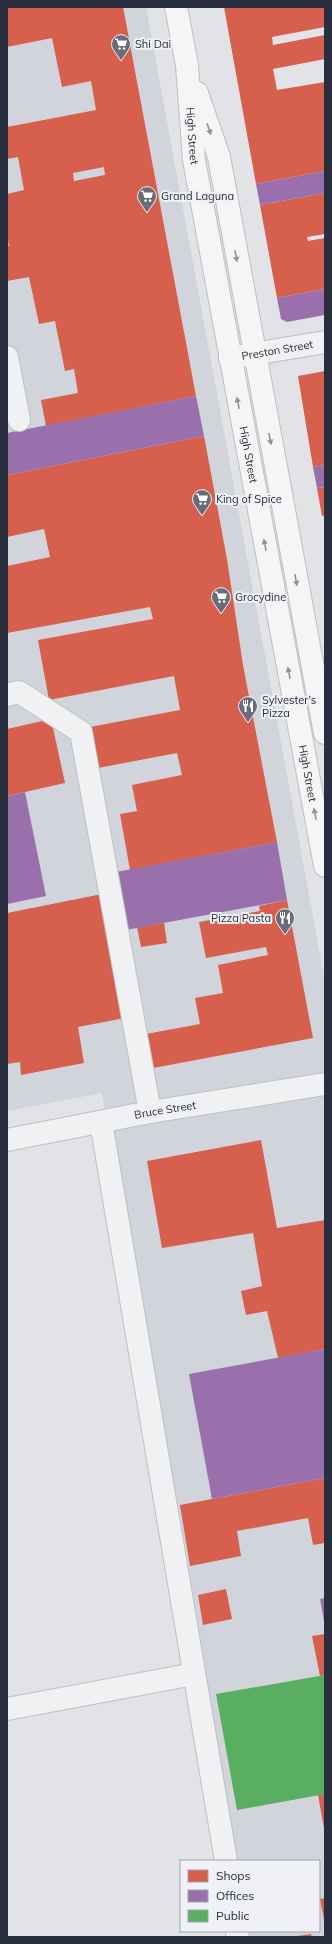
<svg xmlns="http://www.w3.org/2000/svg" width="332" height="1944" font-family="Mulish,sans-serif">
<style>
.built{fill:#d1d4da}
.shops{fill:#d6604d;fill-rule:evenodd}
.offices{fill:#9970ab}
.public{fill:#5aae61}
.lines{fill:none;stroke-linecap:round;stroke-linejoin:round}
.minor-casing{stroke:#bec0c3;stroke-width:24}
.major-casing{stroke:#bebfc3;stroke-width:24}
.minor{stroke:#f0f1f3;stroke-width:22}
.major{stroke:#f5f5f6;stroke-width:22}
.oneway{fill:#8f929a}
.labels{text-anchor:middle;dominant-baseline:central;stroke-width:4;stroke-linejoin:round;paint-order:stroke}
.poi-label{font-size:11px;fill:#292e3e;stroke:#eff1f6;text-anchor:start}
.street-label{font-size:11px;fill:#292e3e;stroke:#eff1f6}
</style>
<rect width="100%" height="100%" fill="#e1e3e6"/>
<!-- built -->
<polygon class="built" points="7,7 146,7 325,982 325,1937 245,1937 244,1931 319,1931 319,1861 231,1861 102,1093 7,1111"/>
<!-- shops -->
<g class="shops">
<path d="M7,7h116l73,389 -150,30 -5,-26 37,-7 -4,-24 -9,2 -10,-50 -16,3 -10,-47 -22,4v-35h2l-2,-10v-42l17,-4 -6,-33 -11,2v-32l89,-17 -5,-29 -29,6 -10,-49 -45,9zM104,167l1,8 -31,6 -1,-8z"/>
<polygon points="224,7 325,7 325,27 272,37 273,45 325,35 325,59 273,69 277,90 325,82 325,171 256,184"/>
<polygon points="325,193 325,234 307,237 308,241 325,238 325,289 277,298 260,205"/>
<polygon points="325,371 325,465 313,467 298,376"/>
<polygon points="204,436 227,559 243,665 277,842 130,870 120,814 137,811 132,785 182,775 177,753 98,768 90,727 180,710 174,676 49,700 38,640 153,619 150,607 7,633 7,566 50,557 44,529 7,537 7,475"/>
<polygon points="325,487 325,515 322,516 317,488"/>
<polygon points="51,719 65,783 7,796 7,729"/>
<polygon points="102,894 125,1018 78,1027 84,1063 21,1075 20,1062 7,1064 7,913"/>
<polygon points="287,900 313,1038 153,1068 146,1034 200,1024 195,998 223,993 218,965 268,955 266,947 206,958 199,922 260,911 259,906"/>
<polygon points="164,923 167,943 141,947 137,927"/>
<polygon points="261,1140 277,1228 325,1220 325,1349 278,1358 267,1311 246,1315 241,1291 262,1286 253,1233 162,1248 147,1161"/>
<polygon points="325,1478 325,1543 313,1545 308,1518 237,1531 241,1556 190,1566 180,1505"/>
<polygon points="226,1589 232,1619 203,1625 198,1595"/>
<polygon points="325,1634 325,1675 320,1676 312,1636"/>
<polygon points="325,1794 325,1828 324,1828 318,1795"/>
<polygon points="325,1898 325,1920 324,1920 320,1899"/>
<polygon points="311,1934 312,1937 297,1937 297,1936"/>
</g>
<!-- offices -->
<g class="offices">
<polygon points="325,171 325,193 260,205 256,184"/>
<polygon points="325,289 325,315 287,322 281,319 277,298"/>
<polygon points="196,396 204,436 7,475 7,433"/>
<polygon points="325,465 325,487 317,488 313,467"/>
<polygon points="25,792 46,896 7,904 7,796"/>
<polygon points="277,842 287,900 126,930 116,872"/>
<polygon points="325,1349 325,1478 212,1499 189,1374"/>
<polygon points="325,1598 325,1621 324,1621 320,1599"/>
</g>
<!-- public -->
<polygon class="public" points="325,1675 325,1794 237,1810 216,1694"/>
<g class="lines">
<defs>
<g id="minor">
<polyline points="7,357 19,420"/>
<path id="s1" d="M230,358l95,-16"/>
<polyline points="7,695 19,692 81,732 150,1112"/>
<polyline points="101,1122 226,1861"/>
<path id="s2" d="M7,1140l143,-28 175,-28"/>
<polyline points="7,1709 194,1674"/>
<polyline points="237,1931 238,1937"/>
</g>
<g id="major">
<path id="s3" d="M176,7l11,58 7,95 131,706"/>
<polyline points="197,93 219,157 325,733"/>
</g>
</defs>
<!-- minor casing -->
<use href="#minor" class="minor-casing"/>
<!-- major casing -->
<use href="#major" class="major-casing"/>
<!-- minor -->
<use href="#minor" class="minor"/>
<!-- major -->
<use href="#major" class="major"/>
</g>
<!-- one-way arrows -->
<defs><path id="oneway-solid" d="M-6-.8H1V-3.2L6.5 0L1 3.2V.8H-6Z"/></defs>
<g class="oneway">
<use href="#oneway-solid" transform="translate(209 129) rotate(71)"/>
<use href="#oneway-solid" transform="translate(236 256) rotate(80)"/>
<use href="#oneway-solid" transform="translate(238 403) rotate(-101)"/>
<use href="#oneway-solid" transform="translate(270 439) rotate(79)"/>
<use href="#oneway-solid" transform="translate(265 545) rotate(-101)"/>
<use href="#oneway-solid" transform="translate(296 580) rotate(79)"/>
<use href="#oneway-solid" transform="translate(289 673) rotate(-101)"/>
<use href="#oneway-solid" transform="translate(315 814) rotate(-100)"/>
</g>
<!-- icons -->
<defs>
<symbol id="supermarket-pin" viewBox="-11 -11 22 30"><path d="M0 17L-7.5 6A9.5 9.5 0 1 1 7.5 6Z" fill="#696d79" stroke="#eff1f6"/><path d="M-6-5.5h2.5l.6 2H6L4.5 2H-2.5L-4.4-4H-6ZM-1.5 3.2a1.3 1.3 0 1 0 .1 0ZM3 3.2a1.3 1.3 0 1 0 .1 0Z" fill="#fff"/></symbol>
<symbol id="restaurant-pin" viewBox="-11 -11 22 30"><path d="M0 17L-7.5 6A9.5 9.5 0 1 1 7.5 6Z" fill="#696d79" stroke="#eff1f6"/><path d="M-5-6h1v4h1v-4h1v4h1v-4h1v5L-1.5 .5V6h-2V.5L-5-1ZM5-6V6H3V1.5H1.5Q1.5-4 5-6Z" fill="#fff"/></symbol>
</defs>
<g fill-rule="evenodd">
<use href="#supermarket-pin" x="110" y="33" width="22" height="30"/>
<use href="#supermarket-pin" x="136" y="185" width="22" height="30"/>
<use href="#supermarket-pin" x="191" y="488" width="22" height="30"/>
<use href="#supermarket-pin" x="210" y="586" width="22" height="30"/>
<use href="#restaurant-pin" x="237" y="695" width="22" height="30"/>
<use href="#restaurant-pin" x="274" y="907" width="22" height="30"/>
</g>
<g class="labels">
<!-- poi labels -->
<g class="poi-label">
<text x="135" y="44">Shi Dai</text>
<text x="161" y="196">Grand Laguna</text>
<text x="216" y="499">King of Spice</text>
<text x="235" y="597">Grocydine</text>
<text x="262" y="700">Sylvester’s<tspan x="262" dy="13">Pizza</tspan></text>
<text x="271" y="918" text-anchor="end">Pizza Pasta</text>
</g>
<!-- street labels -->
<g class="street-label">
<text stroke="none"><textPath href="#s3" startOffset="130">High Street</textPath></text>
<text stroke="none"><textPath href="#s1" startOffset="48">Preston Street</textPath></text>
<text stroke="none"><textPath href="#s3" startOffset="454">High Street</textPath></text>
<text stroke="none"><textPath href="#s3" startOffset="778">High Street</textPath></text>
<text stroke="none"><textPath href="#s2" startOffset="161">Bruce Street</textPath></text>
</g>
</g>
<!-- border -->
<rect width="332" height="1944" fill="none" stroke="#292e3e" stroke-width="16"/>
<!-- legend -->
<rect x="180" y="1860" width="140" height="72" fill="#eff1f6" stroke="#a0a3ac"/>
<rect x="188" y="1870" width="20" height="12" fill="#d6604d" stroke="#a0a3ac"/>
<text x="216" y="1880" font-size="12" fill="#292e3e">Shops</text>
<rect x="188" y="1890" width="20" height="12" fill="#9970ab" stroke="#a0a3ac"/>
<text x="216" y="1900" font-size="12" fill="#292e3e">Offices</text>
<rect x="188" y="1910" width="20" height="12" fill="#5aae61" stroke="#a0a3ac"/>
<text x="216" y="1920" font-size="12" fill="#292e3e">Public</text>
</svg>
